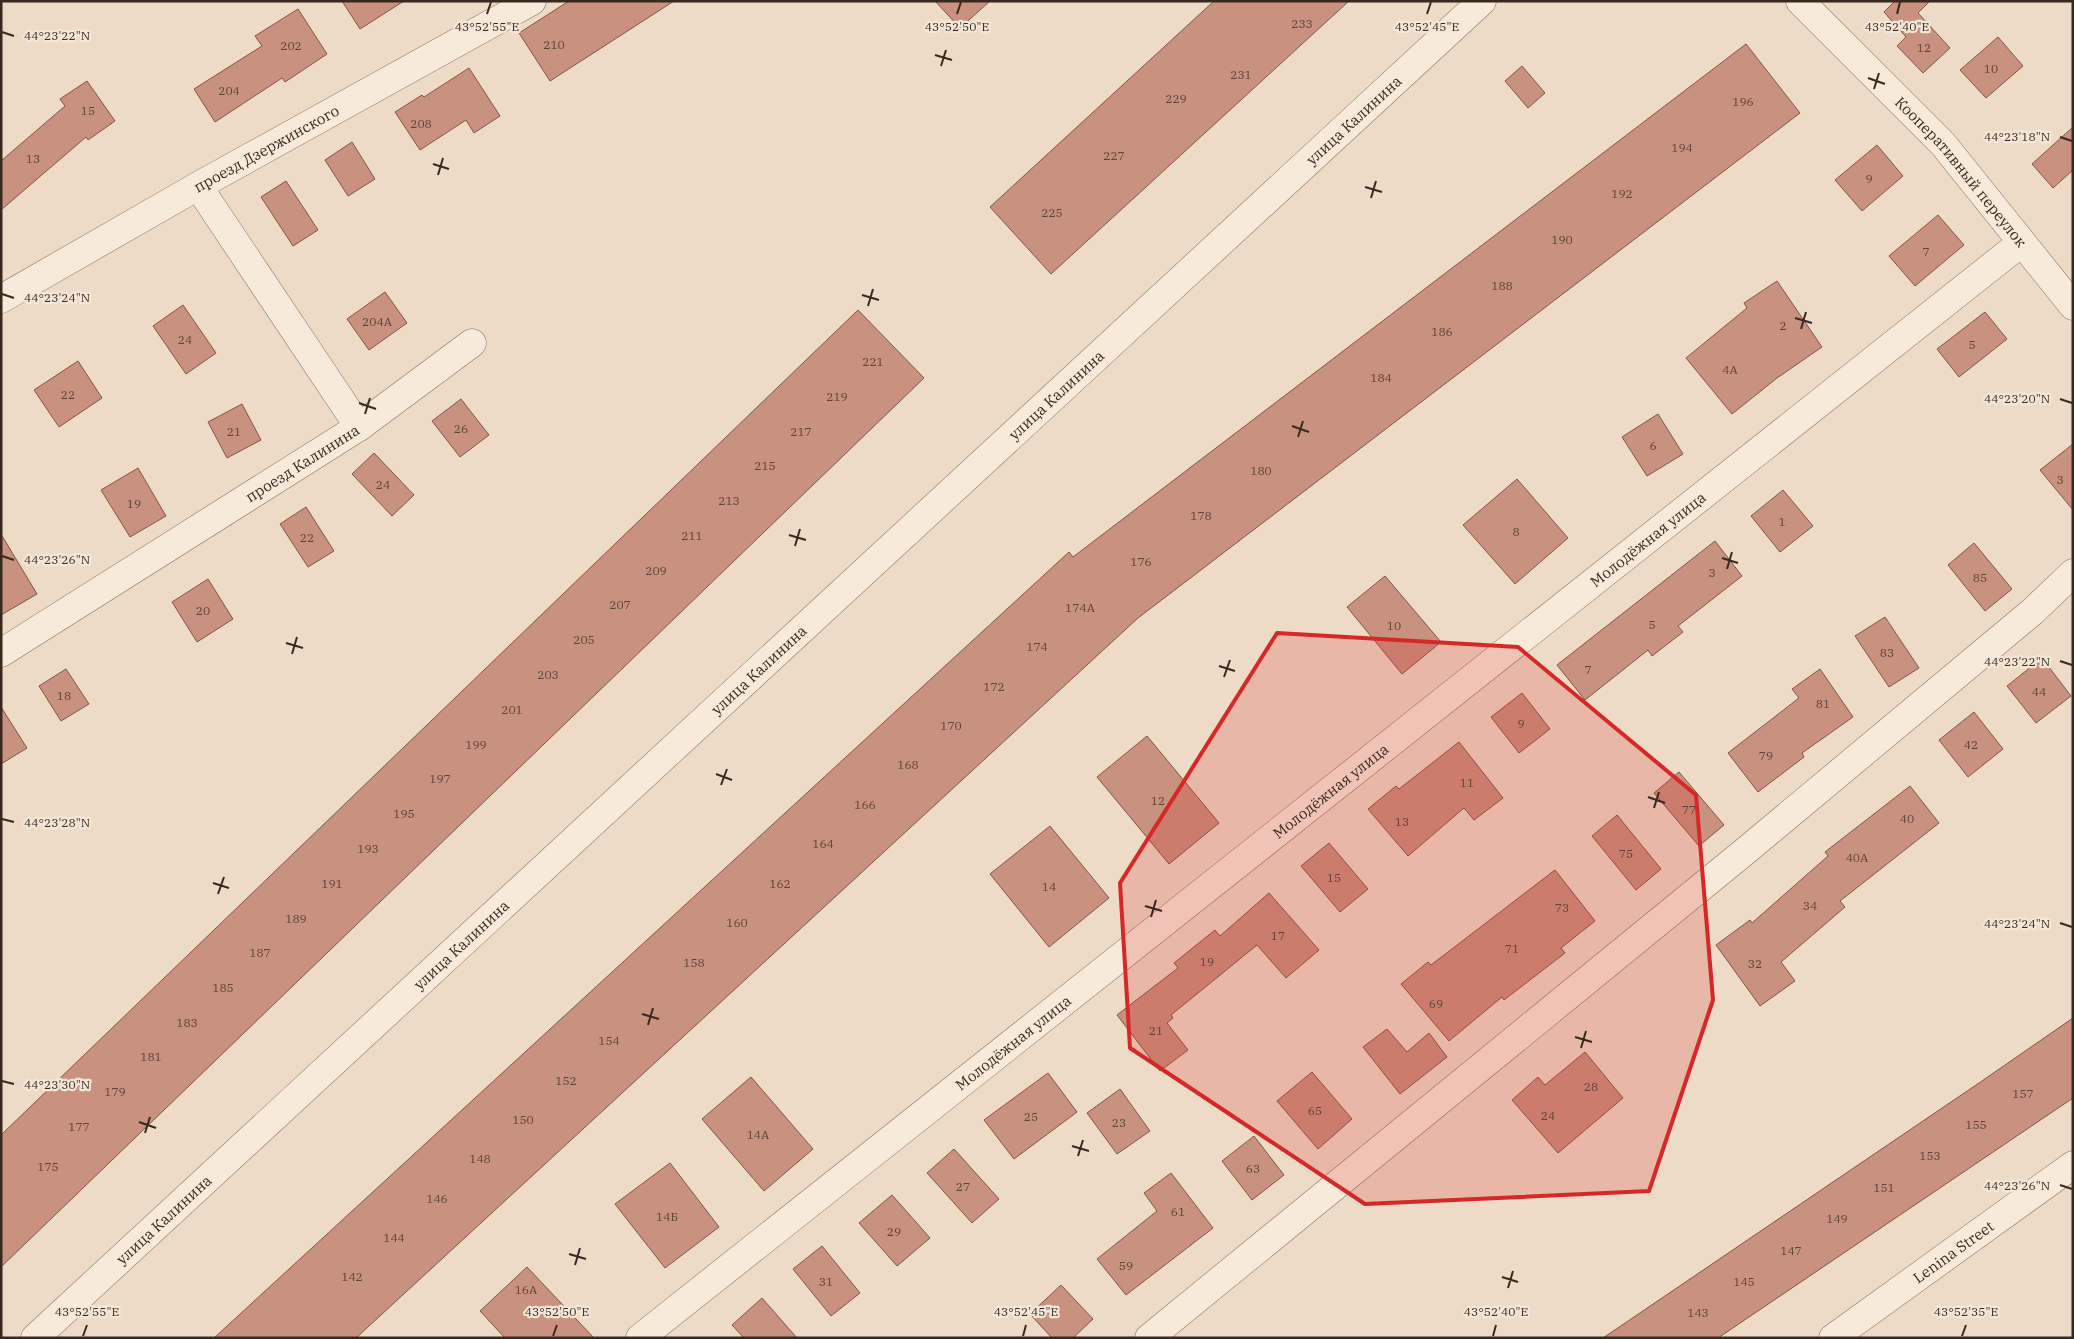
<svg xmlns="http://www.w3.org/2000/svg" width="2074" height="1339" font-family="'IBM Plex Serif',serif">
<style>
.building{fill:#c9917f;stroke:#865344}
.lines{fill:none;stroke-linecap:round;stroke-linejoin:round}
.minor-casing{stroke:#886d5d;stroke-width:29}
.minor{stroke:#f8eadb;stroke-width:28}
.marked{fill:#d62828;fill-opacity:0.2;stroke:#d62828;stroke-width:4;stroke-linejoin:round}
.ticks{fill:none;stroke:#392820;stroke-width:2}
.labels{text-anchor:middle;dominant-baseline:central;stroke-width:4.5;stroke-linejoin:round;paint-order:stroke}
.number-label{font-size:12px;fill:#5d4238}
.street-label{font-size:15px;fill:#392820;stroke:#f4e7d7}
.ticks-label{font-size:12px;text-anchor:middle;fill:#392820;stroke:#f4e7d7;stroke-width:4.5;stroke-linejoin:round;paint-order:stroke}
</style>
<rect width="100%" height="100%" fill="#eddbc7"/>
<!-- building -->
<g class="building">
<polygon points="342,1 404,1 360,29"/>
<polygon points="569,1 674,1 550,81 519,33"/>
<polygon points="935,1 990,1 960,28"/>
<polygon points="1214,1 1349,1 1051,274 990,207"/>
<polygon points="1895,1 1930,1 1918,13 1950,48 1923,73 1897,46 1906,37 1884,12"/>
<polygon points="298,9 327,54 285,82 282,78 215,122 194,89 262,46 255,36"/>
<polygon points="1998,37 2023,66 1986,98 1960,70"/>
<polygon points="1746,44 1800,113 1138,618 356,1338 214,1338 1069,552 1073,557"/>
<polygon points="1522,66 1545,93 1528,108 1505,81"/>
<polygon points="469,68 500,116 474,133 466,120 420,150 395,112 422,95 424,97"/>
<polygon points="87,81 115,121 88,140 86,137 1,210 1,161 65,106 60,99"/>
<polygon points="2073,127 2073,170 2053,188 2032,164"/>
<polygon points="352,142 375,179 348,196 325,160"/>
<polygon points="1877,145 1903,176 1862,211 1835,180"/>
<polygon points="286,181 318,230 293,246 261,197"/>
<polygon points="1938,215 1964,245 1915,286 1889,256"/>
<polygon points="1777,281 1822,347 1777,378 1732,414 1686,358 1747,308 1744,303"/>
<polygon points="385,292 407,323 369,350 347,319"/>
<polygon points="183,305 216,353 186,374 153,326"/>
<polygon points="858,310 924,378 1,1267 1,1135"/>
<polygon points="1985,312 2007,339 1959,377 1937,349"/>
<polygon points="78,361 102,398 59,427 34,390"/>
<polygon points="461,399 489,435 460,457 432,421"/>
<polygon points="242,404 261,440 227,458 208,422"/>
<polygon points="1658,414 1683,454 1647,476 1622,437"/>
<polygon points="2073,444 2073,510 2040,470"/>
<polygon points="374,453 414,495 392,516 352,474"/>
<polygon points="138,468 166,516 130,537 101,490"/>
<polygon points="1517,479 1568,538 1515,584 1463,525"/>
<polygon points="1783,490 1813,526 1780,552 1751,516"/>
<polygon points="306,507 334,551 308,567 280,524"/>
<polygon points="1,534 37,594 1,615"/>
<polygon points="1715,541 1742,576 1678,626 1683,632 1652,656 1648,650 1585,700 1557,665"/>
<polygon points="1974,543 2012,589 1985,611 1948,565"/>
<polygon points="1385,576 1441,642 1402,674 1347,607"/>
<polygon points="208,579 233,619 197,642 172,602"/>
<polygon points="1885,617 1919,668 1889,687 1855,636"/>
<polygon points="2042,658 2071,696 2036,723 2007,686"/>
<polygon points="66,669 89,704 61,721 39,686"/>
<polygon points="1820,669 1853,717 1802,753 1804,757 1758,792 1728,753 1799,698 1792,689"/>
<polygon points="1522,693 1550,729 1519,753 1491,717"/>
<polygon points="1,707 27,748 1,764"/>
<polygon points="1974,712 2003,749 1968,777 1939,740"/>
<polygon points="1147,736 1219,823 1169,864 1097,777"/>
<polygon points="1459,742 1503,798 1474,820 1464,808 1408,856 1368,809 1396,786 1399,789"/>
<polygon points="1679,772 1724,825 1699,846 1654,793"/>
<polygon points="1910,786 1939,823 1840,901 1845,907 1781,962 1795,981 1760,1006 1716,945 1750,920 1752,923 1828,856 1825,852"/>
<polygon points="1617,815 1661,869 1636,890 1592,836"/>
<polygon points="1050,826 1109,898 1049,947 990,874"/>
<polygon points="1329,843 1368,889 1340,912 1301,866"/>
<polygon points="1555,870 1595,921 1561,948 1565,953 1504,1000 1502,997 1449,1041 1401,984 1428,962 1431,965"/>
<polygon points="1269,893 1319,950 1286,978 1257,945 1171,1015 1173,1018 1167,1023 1188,1050 1160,1071 1117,1015 1178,968 1174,963 1215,930 1220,936"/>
<polygon points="2073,1018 2073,1098 1718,1338 1603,1338 1979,1083"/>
<polygon points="1387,1029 1407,1052 1429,1033 1447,1057 1400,1094 1363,1047"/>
<polygon points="1585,1052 1623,1098 1558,1153 1512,1100 1538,1077 1545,1085"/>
<polygon points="1312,1072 1352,1119 1318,1149 1277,1101"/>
<polygon points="1048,1073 1077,1112 1014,1159 984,1120"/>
<polygon points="751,1077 813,1149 764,1191 702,1119"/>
<polygon points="1120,1089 1150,1131 1117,1154 1087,1113"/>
<polygon points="1254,1136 1284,1175 1252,1200 1222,1161"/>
<polygon points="954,1149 999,1199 972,1223 927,1173"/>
<polygon points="670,1163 719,1227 665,1268 615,1204"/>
<polygon points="1171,1173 1213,1228 1126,1295 1097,1259 1157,1211 1144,1193"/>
<polygon points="892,1195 930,1238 897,1266 859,1223"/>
<polygon points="822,1246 860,1293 831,1316 793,1269"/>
<polygon points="527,1267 594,1338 505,1338 480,1311"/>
<polygon points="1061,1285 1093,1319 1073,1338 1052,1338 1030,1314"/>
<polygon points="762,1298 797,1338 744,1338 732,1325"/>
</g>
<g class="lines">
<defs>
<g id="minor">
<path id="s1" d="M1800,1l143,143 130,162"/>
<path id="s2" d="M1,299l197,-113 334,-185"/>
<polyline points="359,427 472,343"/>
<path id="s3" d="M1,653l358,-226 -161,-241"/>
<path id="s4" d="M35,1338l1447,-1337"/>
<path id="s5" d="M640,1338l1381,-1095"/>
<polyline points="1149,1338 1743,853 2032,612 2073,573"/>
<path id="s6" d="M1833,1338l240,-173"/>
</g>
</defs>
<!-- minor casing -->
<use href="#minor" class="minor-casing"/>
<!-- minor -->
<use href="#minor" class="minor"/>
</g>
<!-- marked area -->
<path class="marked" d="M1277,633l241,14 178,148 17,205 -64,191 -284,13 -235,-156 -10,-165z"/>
<!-- ticks -->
<path class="ticks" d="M487,14l4,-12M957,14l4,-12M1427,14l4,-12M1897,14l3,-12M2,32l12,4M935,55l17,5M941,66l5,-16M1868,78l17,6M1874,89l5,-16M2060,137l12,4M433,164l16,5M438,175l5,-17M1365,187l17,5M1371,198l5,-17M2,294l12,4M862,295l17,5M868,306l5,-17M1795,318l17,5M1801,329l5,-17M2060,399l12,4M359,403l17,6M365,414l5,-16M1292,426l17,6M1298,437l5,-16M789,535l17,5M795,546l5,-17M2,556l12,4M1722,558l16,5M1727,569l5,-17M286,643l17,5M292,654l5,-17M2060,661l12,4M1219,666l16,5M1224,677l6,-17M716,774l16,6M721,785l6,-16M1648,797l17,6M1654,808l5,-16M2,819l12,3M213,883l16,5M218,894l6,-17M1145,906l17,5M1151,917l5,-17M2060,923l12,4M642,1014l17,5M648,1025l5,-17M1575,1037l17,5M1581,1048l5,-17M2,1081l12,3M139,1122l17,6M145,1133l5,-16M1072,1146l17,5M1078,1156l5,-16M2060,1185l12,4M569,1254l17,5M575,1265l5,-17M1502,1277l16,5M1508,1288l5,-17M83,1336l4,-11M553,1336l4,-11M1023,1336l3,-11M1493,1336l3,-11M1962,1336l4,-11"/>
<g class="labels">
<!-- number labels -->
<g class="number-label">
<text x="1302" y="23">233</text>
<text x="554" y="44">210</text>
<text x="291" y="45">202</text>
<text x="1924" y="47">12</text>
<text x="1991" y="68">10</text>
<text x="1241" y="74">231</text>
<text x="229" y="90">204</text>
<text x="1176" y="98">229</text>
<text x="1743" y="101">196</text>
<text x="88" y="110">15</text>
<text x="421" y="123">208</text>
<text x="1682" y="147">194</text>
<text x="1114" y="155">227</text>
<text x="33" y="158">13</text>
<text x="1869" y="178">9</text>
<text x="1622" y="193">192</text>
<text x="1052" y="212">225</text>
<text x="1562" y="239">190</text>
<text x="1926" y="251">7</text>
<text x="1502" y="285">188</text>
<text x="377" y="321">204А</text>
<text x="1783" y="325">2</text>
<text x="1442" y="331">186</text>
<text x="185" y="339">24</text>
<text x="1972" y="344">5</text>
<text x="873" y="361">221</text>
<text x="1730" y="369">4А</text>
<text x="1381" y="377">184</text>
<text x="68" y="394">22</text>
<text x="837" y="396">219</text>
<text x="461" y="428">26</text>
<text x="234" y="431">21</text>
<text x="801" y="431">217</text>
<text x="1653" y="445">6</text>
<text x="765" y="465">215</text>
<text x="1261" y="470">180</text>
<text x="2060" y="479">3</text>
<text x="383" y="484">24</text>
<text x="729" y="500">213</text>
<text x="134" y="503">19</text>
<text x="1201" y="515">178</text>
<text x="1782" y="521">1</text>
<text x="1516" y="531">8</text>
<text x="692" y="535">211</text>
<text x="307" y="537">22</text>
<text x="1141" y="561">176</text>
<text x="656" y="570">209</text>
<text x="1712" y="572">3</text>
<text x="1980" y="577">85</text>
<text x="620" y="604">207</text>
<text x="1080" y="607">174А</text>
<text x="203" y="610">20</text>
<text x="1652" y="624">5</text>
<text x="1394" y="625">10</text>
<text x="584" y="639">205</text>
<text x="1037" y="646">174</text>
<text x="1887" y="652">83</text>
<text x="1588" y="669">7</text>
<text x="548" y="674">203</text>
<text x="994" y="686">172</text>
<text x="2039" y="691">44</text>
<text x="64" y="695">18</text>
<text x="1823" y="703">81</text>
<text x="512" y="709">201</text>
<text x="1521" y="723">9</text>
<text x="951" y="725">170</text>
<text x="476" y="744">199</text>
<text x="1971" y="744">42</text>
<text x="1766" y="755">79</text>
<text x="908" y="764">168</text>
<text x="440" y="778">197</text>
<text x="1467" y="782">11</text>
<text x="1158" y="800">12</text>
<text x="865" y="804">166</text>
<text x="1689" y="809">77</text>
<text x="404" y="813">195</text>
<text x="1907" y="818">40</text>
<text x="1402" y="821">13</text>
<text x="823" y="843">164</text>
<text x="368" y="848">193</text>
<text x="1626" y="853">75</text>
<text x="1857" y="857">40А</text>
<text x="1334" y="877">15</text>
<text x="332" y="883">191</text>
<text x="780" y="883">162</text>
<text x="1049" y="886">14</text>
<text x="1810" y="905">34</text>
<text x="1562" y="907">73</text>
<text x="296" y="918">189</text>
<text x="737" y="922">160</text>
<text x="1278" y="935">17</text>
<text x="1512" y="948">71</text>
<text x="260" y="952">187</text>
<text x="1207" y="961">19</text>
<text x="694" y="962">158</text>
<text x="1755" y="963">32</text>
<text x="223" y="987">185</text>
<text x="1436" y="1003">69</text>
<text x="187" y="1022">183</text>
<text x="1156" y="1030">21</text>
<text x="609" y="1040">154</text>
<text x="151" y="1056">181</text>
<text x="566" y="1080">152</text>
<text x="1591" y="1086">28</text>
<text x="115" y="1091">179</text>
<text x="2023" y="1093">157</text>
<text x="1315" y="1110">65</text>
<text x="1548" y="1115">24</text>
<text x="1031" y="1116">25</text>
<text x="523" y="1119">150</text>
<text x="1119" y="1122">23</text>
<text x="1976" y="1124">155</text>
<text x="79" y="1126">177</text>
<text x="758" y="1134">14А</text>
<text x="1930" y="1155">153</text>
<text x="480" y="1158">148</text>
<text x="48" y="1166">175</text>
<text x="1253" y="1168">63</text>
<text x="963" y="1186">27</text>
<text x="1884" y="1187">151</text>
<text x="437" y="1198">146</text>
<text x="1178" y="1211">61</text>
<text x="667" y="1216">14Б</text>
<text x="1837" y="1218">149</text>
<text x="894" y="1231">29</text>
<text x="394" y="1237">144</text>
<text x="1791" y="1250">147</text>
<text x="1126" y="1265">59</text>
<text x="352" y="1276">142</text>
<text x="826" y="1281">31</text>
<text x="1744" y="1281">145</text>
<text x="526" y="1289">16А</text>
<text x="1698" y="1312">143</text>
</g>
<!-- street labels -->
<g class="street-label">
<text stroke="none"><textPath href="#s4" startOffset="1795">улица Калинина</textPath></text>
<text stroke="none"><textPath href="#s2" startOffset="305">проезд Дзержинского</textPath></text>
<text stroke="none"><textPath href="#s1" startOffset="235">Кооперативный переулок</textPath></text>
<text stroke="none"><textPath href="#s4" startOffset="1390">улица Калинина</textPath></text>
<text stroke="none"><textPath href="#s3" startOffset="356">проезд Калинина</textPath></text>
<text stroke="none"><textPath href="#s5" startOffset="1286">Молодёжная улица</textPath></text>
<text stroke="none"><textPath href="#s4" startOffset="985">улица Калинина</textPath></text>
<text stroke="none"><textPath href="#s5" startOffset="881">Молодёжная улица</textPath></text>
<text stroke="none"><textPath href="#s4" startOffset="580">улица Калинина</textPath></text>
<text stroke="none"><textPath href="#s5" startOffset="476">Молодёжная улица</textPath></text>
<text stroke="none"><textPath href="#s4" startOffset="175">улица Калинина</textPath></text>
<text stroke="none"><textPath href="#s6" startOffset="148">Lenina Street</textPath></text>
</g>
</g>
<g class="ticks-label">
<text x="487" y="31">43°52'55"E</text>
<text x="957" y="31">43°52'50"E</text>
<text x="1427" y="31">43°52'45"E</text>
<text x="1897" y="31">43°52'40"E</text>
<text x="57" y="40">44°23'22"N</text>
<text x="2017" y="141">44°23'18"N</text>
<text x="57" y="302">44°23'24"N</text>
<text x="2017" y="403">44°23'20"N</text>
<text x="57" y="564">44°23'26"N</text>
<text x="2017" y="666">44°23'22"N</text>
<text x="57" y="827">44°23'28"N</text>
<text x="2017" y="928">44°23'24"N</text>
<text x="57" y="1089">44°23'30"N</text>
<text x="2017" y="1190">44°23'26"N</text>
<text x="87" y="1316">43°52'55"E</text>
<text x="557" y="1316">43°52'50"E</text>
<text x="1026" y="1316">43°52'45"E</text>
<text x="1496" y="1316">43°52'40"E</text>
<text x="1966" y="1316">43°52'35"E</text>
</g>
<!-- border -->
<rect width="2074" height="1339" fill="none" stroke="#392820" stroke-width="5"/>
</svg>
